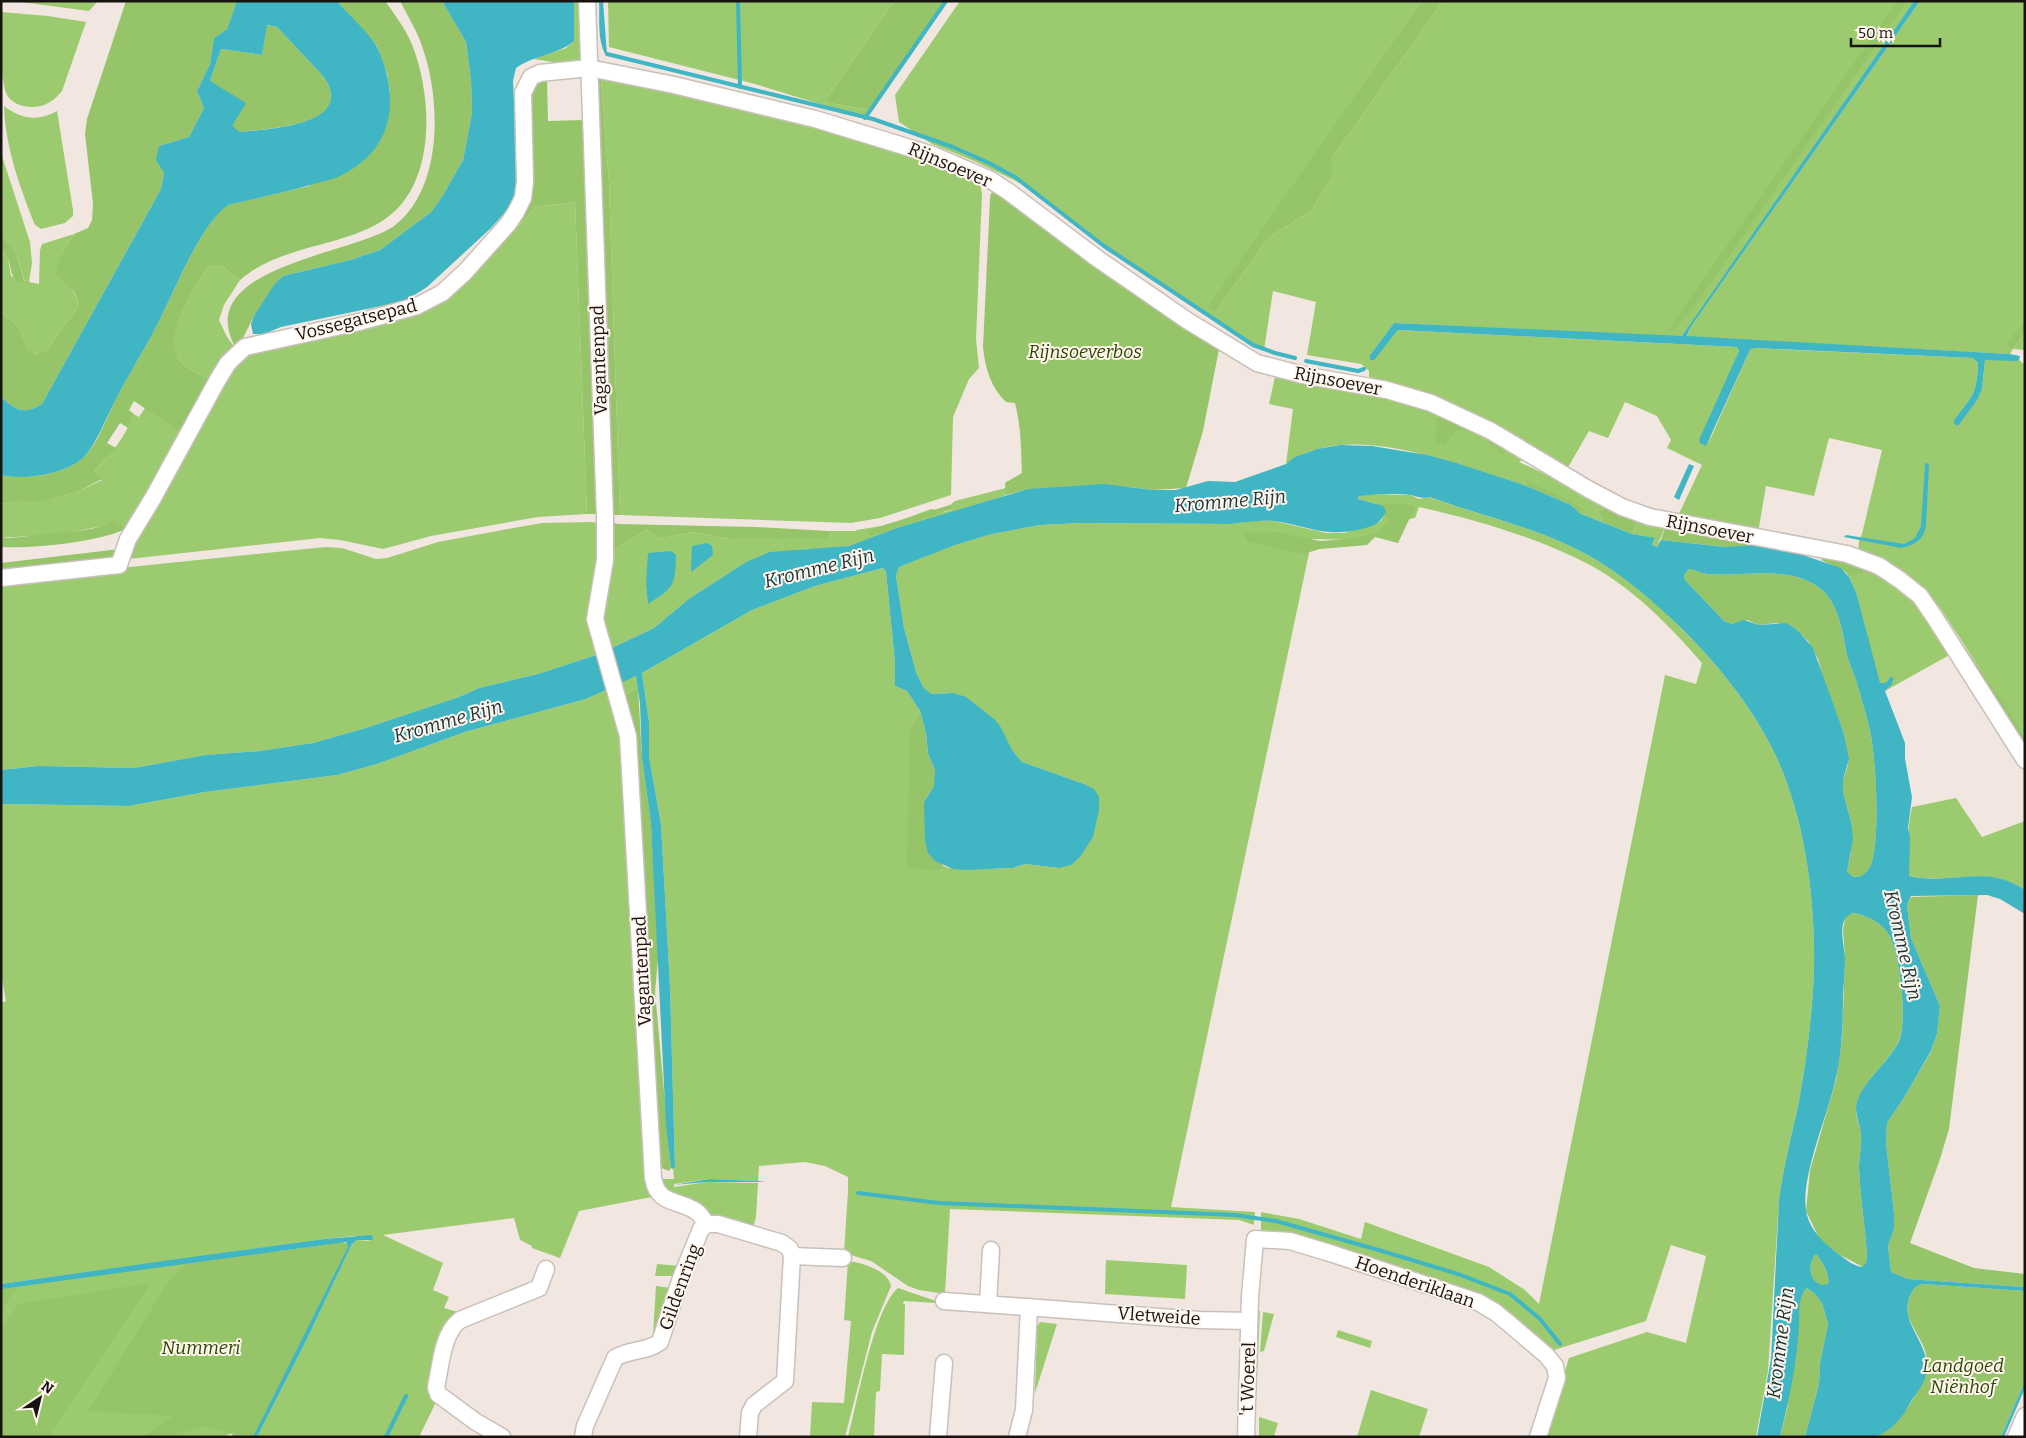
<svg xmlns="http://www.w3.org/2000/svg" width="2026" height="1438" font-family="Bitter,serif">
<style>
.green{fill:#9ccb6f}
.forest{fill:#96c469}
.water{fill:#40b5c3;fill-rule:evenodd}
.lines{fill:none;stroke-linecap:round;stroke-linejoin:round}
.stream{stroke:#40b5c3;stroke-width:4}
.minor-casing{stroke:#c9c0b9;stroke-width:19}
.minor{stroke:#fff;stroke-width:16}
.labels{text-anchor:middle;dominant-baseline:central;stroke-width:4;stroke-linejoin:round;paint-order:stroke}
.street-label{font-size:18px;fill:#171311;stroke:#fff5ed}
.park-label{font-size:18px;font-style:italic;fill:#294501;stroke:#fff5ed}
.water-label{font-size:19px;font-style:italic;fill:#1a3437;stroke:#fff5ed}
</style>
<rect width="100%" height="100%" fill="#f1e7e0"/>
<!-- green -->
<g class="green">
<polygon points="13,1 98,1 89,11"/>
<polygon points="574,1 580,1 582,60 577,66 534,59 566,48 574,41"/>
<polygon points="608,1 894,1 824,102 869,110 865,115 858,115 823,105 755,84 609,47"/>
<path d="M960,1h461l-213,307 7,5 53,-75 44,-28 20,-33v-19l111,-157h471l-232,336 -288,-14 -24,32 17,-12 11,-13 339,17 2,3 -31,94 42,-94 3,-2 220,10 5,5c-1,32 -6,33 -24,57v3l3,3 21,-27 4,-10 3,-29h34l6,5v372l-87,-132 -80,-53 1,-11 3,-7 20,-84 -53,-12 -15,58 -48,-10 -8,47 -81,-15 25,-53 -35,-17 4,-8 -14,-24 -32,-14 -17,36 -19,-7 -22,38 -119,-67 -39,-15 -40,-10v-6l-8,-7 -54,-9 9,-53 -43,-11 -9,59 -161,-104 -79,-61 -50,-24 -42,-17 -33,-22 -4,-27z"/>
<polygon points="1920,1 2025,1 2025,319 2006,346 2013,349 2025,333 2025,350 2013,349 2010,354 1687,337 1690,328"/>
<path d="M1,12l47,4 38,6 -24,69c-8,10 -17,16 -30,16 -10,0 -22,-4 -26,-14 -6,-17 -5,-61 -5,-81z"/>
<polygon points="601,77 832,131 926,159 980,183 982,194 976,339 979,368 969,379 953,417 951,495 880,518 851,523 620,515 609,183"/>
<path d="M4,106c17,13 34,16 53,5l16,99v6l-8,7 -24,6 -6,-4c-15,-37 -30,-79 -31,-119z"/>
<path d="M1,153l29,89 2,21 -3,19 10,2 1,-34 2,-6 32,-10 -12,19 -5,24c11,8 21,15 21,30l-32,44 -5,3 -9,-1 -4,-4 -10,-23 -17,-13v-62l7,7 3,18 14,6 -11,-35 -13,-11z"/>
<polygon points="575,202 587,514 538,517 431,536 383,549 340,540 320,538 129,559 129,549 237,357 398,315 474,273 536,207"/>
<path d="M209,265h12l19,15 -16,25 -5,15 8,17 10,13 -23,31c-12,-6 -29,-12 -36,-23 -14,-25 18,-72 31,-93z"/>
<polygon points="1181,320 1126,489 1006,489 1006,495 1001,497 849,546 827,549 807,549 746,562 690,598 654,628 614,647 607,653 602,634 609,553 646,530 660,539 692,532 729,539 831,537 829,531 857,531 856,530 888,525 931,509 945,512 955,508 950,505 955,501 1006,488 1006,482 1022,476 1019,399"/>
<path d="M1275,377l113,18 97,36 19,23 8,-8 16,10 -9,6 97,45 -19,3 7,13 -23,-9v-7l-56,-25 -1,3c-15,-5 -31,-9 -47,-14 -56,-19 -139,-45 -191,-7l7,-55 -24,-5z"/>
<path d="M145,408l39,27 -57,93 -17,-5 -7,3 -31,6 -56,5h-15v-33l19,-3 30,-2 27,-7 25,-12 -8,-9c19,-19 29,-31 40,-57l5,3z"/>
<path d="M1369,494l42,1 8,4 10,-2c57,21 117,32 169,64 30,18 56,40 81,65 37,36 72,79 95,126 35,72 45,172 38,252 -3,36 -8,72 -15,107 -7,30 -14,59 -18,89l-11,171 -12,66h-211l24,-79 78,-26 39,11 20,-87 -35,-11 -25,76 -95,30 -33,-29 -230,-87 -27,-4v-19l38,7 62,20 4,-17 124,45 36,23 14,14 126,-629 31,9 6,-21c-32,-37 -70,-76 -114,-99 -53,-27 -111,-44 -169,-57l-4,11 -14,3 -21,12 -23,7 -45,-1 -141,668 84,5 -1,13 -15,-5 -289,-11 -5,85 -26,-4 -11,-4 -37,-25 -27,-8 4,-62v-14l-23,-11 -20,-4 -46,4 -1,15 -48,-2 -36,5v3l33,-5 51,1 -2,34 -3,11 -45,-13 -39,-19 -12,-17h17l-1,-10 2,-2 -5,-180 -9,-163 -12,-67v-35l-7,-49 110,-63 63,-24 68,-18 3,4 9,91v23l12,5 13,20 -10,18 28,141 11,-2 47,1 17,-1 12,-4 34,4 25,-84 -62,-22 -10,-12 -59,-57 -23,1 -7,-7 -7,-15 -12,-44 -8,-52 3,-9 55,-22 38,-11 48,-9 40,-2 151,1 19,-3h24l52,12h18l37,-12 5,-10 -3,-5 -25,-7 1,-3z"/>
<polygon points="1640,517 1666,525 1657,547 1652,545 1655,539 1632,534"/>
<polygon points="590,522 600,523 599,654 538,674 479,688 459,697 366,728 313,743 260,751 207,755 134,768 39,766 1,770 1,582 120,566 130,567 325,547 342,548 376,559 387,558 438,542 508,529 542,523"/>
<polygon points="1879,570 1910,600 1905,587 1953,653 1885,691 1894,680 1890,677 1886,683 1880,683 1877,676 1856,592 1849,577"/>
<polygon points="636,676 638,688 623,696 619,683"/>
<path d="M609,688l12,32 36,476 -78,15 -19,47 -28,-10v-2l-12,-6 -6,-22 -131,17 60,28 -10,27 16,7 -5,11 14,4c-10,22 -32,56 -31,80l10,8 -18,37h-162l49,-96 46,-97 5,-4 14,1 -17,-5 -30,3 -323,45v-281l5,-2 -5,-27v-170l128,2 76,-14 132,-17 40,-11 88,-32 121,-33z"/>
<path d="M1956,798l26,39 43,-16v69c-36,-25 -77,-5 -116,-14l-2,-3c1,-21 0,-46 5,-66z"/>
<polygon points="349,1247 255,1437 231,1437 233,1433 221,1437 1,1437 1,1285 232,1254"/>
<polygon points="1106,1260 1187,1265 1185,1299 1105,1294"/>
<path d="M848,1261c14,2 40,9 43,25l-19,46 -27,105h-35l2,-35 32,1 7,-82 -7,-1z"/>
<polygon points="657,1264 680,1266 676,1276 655,1276"/>
<polygon points="656,1286 671,1288 658,1335 653,1336"/>
<path d="M898,1288l38,13v2l-32,-2 -1,3h2l-1,51 -22,-1 -2,37 -4,1 -2,45h-26c9,-33 26,-129 50,-149z"/>
<polygon points="1255,1311 1260,1311 1256,1401 1252,1400"/>
<polygon points="1263,1312 1274,1314 1264,1351 1260,1352"/>
<polygon points="1040,1322 1057,1324 1035,1393 1037,1327"/>
<polygon points="1338,1330 1372,1341 1370,1348 1336,1337"/>
<polygon points="1371,1390 1428,1409 1419,1437 1357,1437"/>
<polygon points="1259,1417 1278,1423 1274,1436 1259,1437"/>
</g>
<!-- forest -->
<g class="forest">
<path d="M126,1l111,1 -10,27 -13,9 -4,26 -13,27 7,17 -15,29 -30,9 5,27 -3,16 -119,215c-18,11 -25,7 -41,-7v-84l17,13 10,23 8,5 10,-3 32,-44c0,-20 -13,-20 -23,-33l7,-21 12,-19 14,-6 4,-8 1,-16 -8,-70 2,-15z"/>
<path d="M337,1h48c10,14 22,30 28,46 20,53 24,143 -34,176 -44,25 -100,23 -139,57l-19,-15h-12c-13,21 -45,68 -31,93 7,11 24,17 36,23l-30,54 -50,-34 -5,9 5,4 -6,14 -8,-5 -13,20 9,5 -22,23 8,8 -25,13 -34,9h-22l-20,3v-29c23,6 66,-1 83,-18 14,-14 22,-38 31,-56 13,-26 29,-50 42,-76 17,-32 43,-100 70,-120l82,-19 81,-94 -3,-19 -10,-27z"/>
<path d="M400,1h42l24,41 5,39 1,32 -9,47 -21,37 -11,15 -51,38 -30,10 -67,16 -29,40 -17,34c-50,-83 116,-95 157,-124 49,-37 47,-125 29,-177 -5,-17 -15,-32 -23,-48z"/>
<polygon points="894,1 945,1 869,110 824,102"/>
<polygon points="1421,1 1443,1 1332,158 1332,177 1312,210 1268,238 1215,313 1207,308"/>
<polygon points="1897,1 1907,1 1689,314 1672,331 1668,330"/>
<path d="M266,25l11,2 46,49c35,50 -55,52 -83,56l-8,-5 -22,-46 11,-32 41,6z"/>
<polygon points="601,77 609,183 620,515 612,515 594,79"/>
<polygon points="540,80 547,80 548,121 585,120 598,514 587,514 575,202 536,207 501,244 515,223 528,92"/>
<path d="M999,191l180,133 40,25 -16,82 -17,57 -33,2 -49,-6 -76,5 -22,6 -1,-12 17,-10c1,-20 -2,-50 -7,-70l-9,-1c-15,-14 -21,-34 -23,-55l7,-148 1,-6z"/>
<path d="M1,236l13,11 11,36c-17,-2 -12,-15 -18,-26 -1,-2 -4,-4 -6,-6z"/>
<polygon points="2025,319 2025,333 2013,349 2005,346"/>
<polygon points="1438,410 1485,431 1512,446 1503,455 1488,443 1485,431 1457,430 1444,445 1435,441"/>
<polygon points="1526,481 1556,494 1581,507 1581,514 1571,505 1524,485"/>
<polygon points="1376,504 1402,504 1415,507 1398,543 1375,537 1367,545 1320,549 1303,554 1248,542 1243,533 1277,532 1320,541 1360,538 1379,531 1389,520"/>
<polygon points="950,505 955,508 870,536 868,530"/>
<polygon points="1616,507 1640,517 1632,534 1604,523 1597,510"/>
<path d="M112,521l15,7c-26,14 -95,21 -126,19v-10c13,2 26,-1 39,-3 19,-2 57,-2 72,-13z"/>
<polygon points="607,521 618,524 756,527 829,531 831,538 729,539 692,532 660,539 646,530 609,553"/>
<polygon points="1666,525 1773,547 1725,547 1661,540"/>
<polygon points="120,549 114,560 1,575 1,563"/>
<polygon points="1830,553 1879,570 1849,577 1846,572 1821,560"/>
<path d="M1689,569c6,1 12,4 18,5 38,3 81,-10 114,15 17,14 22,43 25,62 2,10 7,20 10,29 5,17 10,34 14,51 6,26 11,114 0,136 -2,3 -5,6 -7,9l-11,1 -5,-5 4,-20v-30l-8,-30v-12l5,-15 -5,-34 -18,-46 -7,-26 -10,-18 -16,-15 -15,-3 -18,2 -12,-5 -15,4 -8,-3 -39,-41 -1,-5z"/>
<polygon points="1925,590 2003,702 2025,737 2025,747 1924,593"/>
<polygon points="638,688 642,757 651,824 659,948 655,992 671,1168 669,1171 659,1167 623,696"/>
<polygon points="920,711 926,733 928,754 935,770 936,778 934,786 924,802 924,809 943,866 949,868 939,870 907,868 910,729"/>
<polygon points="1978,895 1949,1129 1940,1159 1910,1243 1974,1268 2025,1274 2025,1287 1908,1279 1891,1272 1888,1246 1894,1229 1894,1213 1886,1143 1887,1123 1905,1096 1931,1052 1937,1034 1940,1006 1911,938 1907,905 1911,897"/>
<path d="M1853,913c13,2 27,9 35,20 12,19 19,83 12,104 -8,25 -41,44 -44,71 -1,10 5,19 5,29 1,10 -2,20 -2,30 1,29 6,59 8,87l-1,9 -3,4 -21,-11 -21,-14 -15,-31 4,-41 26,-90 6,-41 3,-82 -2,-27 2,-12 2,-3z"/>
<polygon points="343,1242 348,1244 348,1247 253,1437 233,1437 234,1434 204,1426 171,1437 143,1437 173,1416 88,1411 167,1284 187,1264"/>
<path d="M1815,1255h2c6,9 13,19 11,30 -17,4 -22,-19 -13,-30z"/>
<polygon points="151,1283 48,1437 1,1437 1,1331 18,1304"/>
<path d="M1923,1284l102,7v90l-24,56h-125c22,-14 37,-32 45,-56 2,-5 5,-10 6,-15 3,-26 -28,-43 -17,-70 3,-7 5,-10 13,-12z"/>
<polygon points="17,1287 1,1311 1,1289"/>
<polygon points="1807,1288 1815,1294 1822,1303 1828,1324 1820,1363 1819,1384 1805,1437 1780,1437 1787,1409 1800,1297"/>
</g>
<!-- water -->
<g class="water">
<path d="M237,1h100c12,14 31,31 40,46 5,10 9,22 11,33 8,42 -7,75 -46,95 -7,4 -17,6 -25,8 -29,9 -60,15 -89,22 -28,19 -54,88 -71,120 -13,26 -29,50 -42,76 -9,17 -18,42 -31,56 -17,17 -60,24 -83,18v-78c16,14 23,18 41,7l119,-215 3,-16 -8,-13 3,-14 30,-9 15,-29 -7,-17 13,-27 4,-26 13,-9zM267,25l10,2 46,49c35,49 -54,53 -83,56l-8,-6 14,-23 -36,-22 11,-32 41,6z"/>
<path d="M442,1h132v40c-16,14 -40,14 -58,27l-3,13 5,96 -2,16 -8,16 -17,19 -64,59 -22,14 -124,26 -17,7h-11l-2,-10 3,-8 20,-31 9,-9 67,-16 30,-10 51,-38 11,-15 21,-37 9,-47 -1,-32 -5,-39z"/>
<path d="M599,1h4l4,53h-2c-8,-15 -5,-36 -6,-53z"/>
<path d="M1914,1h6l-230,327 -3,8 323,18 10,2 -1,4 -3,1 -31,-1 -3,29 -4,10 -20,27 -4,-2v-4c18,-24 23,-25 24,-57l-5,-5 -219,-10 -4,2 -44,96 -6,-3 -1,-3 40,-89 -2,-4 -339,-17 -24,30h-4v-5l24,-32 288,13z"/>
<path d="M1340,445l32,1 55,9 26,7 71,23 47,20 10,9 23,9 28,11 23,4 -3,7 5,2 4,-7 64,7 35,-2 31,6 50,17 8,9 7,15 24,91h6l4,-6 4,1 -2,6 -7,7 20,52v16l7,38 -4,31 2,8 -1,40c39,10 78,-13 116,14v24l-25,-15 -13,-4 -76,1 -4,9 4,33 29,68 -3,28 -6,17 -26,45 -18,27 -1,20 8,70v16l-6,17 3,26 17,7 117,8v4l-102,-7c-8,2 -10,5 -13,12 -11,26 18,46 17,72 -1,16 -10,23 -18,37 -6,12 -18,26 -32,31 -9,2 -59,1 -72,1l14,-53 1,-21 8,-39 -6,-21 -7,-9 -8,-6c-10,10 -7,24 -8,37 -2,38 -10,75 -19,112h-23l14,-78 8,-159c4,-30 11,-59 18,-89 7,-35 12,-71 15,-107 7,-80 -3,-180 -38,-252 -23,-47 -58,-90 -95,-126 -25,-24 -51,-47 -81,-65 -52,-32 -112,-43 -168,-64 -9,2 -11,0 -19,-2 -14,-2 -38,-1 -52,1l-1,3 25,7 3,5c-4,11 -12,15 -24,18 -38,9 -53,-3 -88,-8 -14,-1 -29,1 -43,3l-151,-1 -40,2 -48,9 -37,11 -56,22 -3,9 8,52 12,44 7,15 8,7 22,-1 13,4 28,22 6,7 12,24 10,12 62,22 10,5 5,8v13l-6,27 -13,20 -9,8 -12,3 -34,-4 -12,4 -47,2 -13,-1 -18,-8 -7,-8 -3,-12 -1,-39 10,-16 1,-16 -7,-16 -2,-21 -6,-22 -13,-20 -12,-5v-23l-9,-91 -3,-4 -68,18 -63,24 -110,63 7,49v35l12,67 9,163 5,180 -2,2 -2,-1 -5,-43 -15,-301 -9,-67 -2,-53 -4,-28 -50,23 -121,33 -88,32 -40,11 -132,17 -76,14 -128,-2v-34l38,-4 95,2 72,-13 54,-4 53,-8 53,-15 93,-31 20,-9 59,-14 61,-20 8,-1 7,-6 40,-19 36,-30 56,-36 24,-10 79,-6 48,-18 131,-39 76,-5 49,6h23l32,-9 27,1 51,-18 9,-7 22,-8zM1689,569c6,1 12,4 18,5 38,3 81,-10 114,15 17,14 22,43 25,62 2,10 7,20 10,29 5,17 10,34 14,51 6,26 11,114 0,136 -2,3 -5,6 -8,9l-9,1 -6,-5 6,-33 -2,-17 -8,-30v-12l6,-21 -6,-28 -30,-83 -13,-15 -8,-7 -7,-3 -26,2 -15,-5 -12,4 -8,-3 -39,-41 -1,-5zM1853,913c13,2 27,9 35,20 12,19 19,83 12,105 -7,22 -43,46 -44,70 0,10 5,19 5,29 1,10 -2,20 -2,30 1,29 6,59 8,87l-1,9 -4,4c-9,-1 -18,-9 -26,-15 -13,-9 -28,-25 -30,-42 -5,-34 21,-93 29,-128 7,-29 8,-58 8,-87 1,-13 2,-26 2,-38 -1,-14 -9,-39 8,-44zM1815,1255h2c6,9 13,19 11,29 -17,5 -22,-18 -13,-29z"/>
<path d="M1925,463l4,1 -3,62c-2,13 -12,20 -25,22l-57,-11 2,-2 58,9 11,-6 6,-12z"/>
<polygon points="1689,464 1694,466 1679,500 1674,497"/>
<polygon points="707,543 712,546 713,555 691,572 692,546"/>
<path d="M671,551l5,4c-1,32 -2,32 -28,49l-2,-21 2,-30z"/>
<polygon points="710,1179 758,1181 765,1182 707,1182 673,1185"/>
<polygon points="372,1235 373,1240 357,1240 352,1244 306,1341 257,1437 253,1437 348,1247 346,1242 1,1289 1,1284 177,1259 324,1239"/>
<polygon points="2025,1381 2025,1388 2004,1437 2001,1437"/>
</g>
<g class="lines">
<!-- stream -->
<g class="stream">
<polyline points="738,1 740,87"/>
<polyline points="607,54 873,119 953,147 989,163 1015,177 1104,246 1253,345 1275,353 1295,358"/>
<polyline points="865,118 946,1"/>
<polyline points="1306,361 1358,371 1364,369"/>
<polyline points="858,1193 939,1203 1235,1215 1276,1221 1382,1251 1458,1274 1510,1294 1540,1319 1560,1344"/>
<polyline points="386,1437 406,1396"/>
</g>
<defs>
<g id="minor">
<path d="M587,1l18,516v43l-10,59 33,117 25,442c5,28 26,21 44,34 4,3 7,9 10,12"/>
<polyline points="1,578 119,565 128,539 153,498 217,381 228,363 245,347 359,322 417,306 442,293 465,272 508,224 516,212 523,198 525,182 523,93 531,77 540,73 589,68 674,85 815,119 933,155 989,179 1009,192 1098,259 1188,321 1257,363 1303,375 1387,390 1431,403 1491,431 1588,489 1622,507 1650,517 1847,554 1879,566 1900,580 1920,596 1935,618 2025,760"/>
<polyline points="792,1256 843,1258"/>
<polyline points="944,1301 1200,1320 1249,1321"/>
<polyline points="988,1304 991,1250"/>
<path d="M502,1437l-26,-15 -38,-28 -2,-7c5,-22 6,-53 24,-67l79,-32 7,-19"/>
<path d="M583,1437l2,-11 30,-68c14,-9 32,-6 45,-16l21,-64 20,-49 6,-5h11l64,19 8,6 2,7 -7,125 -31,24 -4,8 -2,24"/>
<polyline points="938,1437 944,1363"/>
<polyline points="1017,1437 1024,1410 1029,1307"/>
<polyline points="1246,1437 1250,1297 1255,1239 1290,1241 1333,1254 1478,1302 1495,1312 1512,1326 1546,1355 1555,1366 1557,1378 1538,1437"/>
<polyline points="2016,1437 2025,1416"/>
</g>
</defs>
<!-- minor casing -->
<use href="#minor" class="minor-casing"/>
<!-- minor -->
<use href="#minor" class="minor"/>
</g>
<g class="labels">
<!-- street labels -->
<g class="street-label">
<text transform="translate(950 165) rotate(23)">Rijnsoever</text>
<text transform="translate(356 320) rotate(-14)">Vossegatsepad</text>
<text transform="translate(599 360) rotate(-92)">Vagantenpad</text>
<text transform="translate(1338 381) rotate(11)">Rijnsoever</text>
<text transform="translate(1710 529) rotate(11)">Rijnsoever</text>
<text transform="translate(642 971) rotate(-93)">Vagantenpad</text>
<text transform="translate(1415 1282) rotate(19)">Hoenderiklaan</text>
<text transform="translate(680 1287) rotate(-70)">Gildenring</text>
<text transform="translate(1159 1316) rotate(4)">Vletweide</text>
<text transform="translate(1248 1379) rotate(-88)">'t Woerel</text>
</g>
<!-- park labels -->
<g class="park-label">
<text x="1085" y="352">Rijnsoeverbos</text>
<text x="201" y="1348">Nummeri</text>
<text x="1963" y="1366">Landgoed<tspan x="1963" dy="21">Niënhof</tspan></text>
</g>
<!-- water labels -->
<g class="water-label">
<text transform="translate(1230 501) rotate(-5)">Kromme Rijn</text>
<text transform="translate(819 568) rotate(-14)">Kromme Rijn</text>
<text transform="translate(448 721) rotate(-16)">Kromme Rijn</text>
<text transform="translate(1903 945) rotate(77)">Kromme Rijn</text>
<text transform="translate(1780 1343) rotate(-83)">Kromme Rijn</text>
</g>
</g>
<!-- border -->
<rect width="2026" height="1438" fill="none" stroke="#171311" stroke-width="5"/>
<!-- north arrow -->
<g transform="translate(40 1398) rotate(35)" stroke="#fff5ed" stroke-width="4" paint-order="stroke">
<path d="M0-4L9 19L0 12L-9 19Z" fill="#171311"/>
<text y="-8" font-size="14" font-weight="bold" text-anchor="middle" fill="#171311">N</text>
</g>
<!-- scale -->
<path d="M1851 38v8h89v-8" fill="none" stroke="#171311" stroke-width="2.5"/>
<text x="1858" y="38" font-size="15" fill="#171311" stroke="#fff5ed" stroke-width="4" paint-order="stroke">50 m</text>
</svg>
